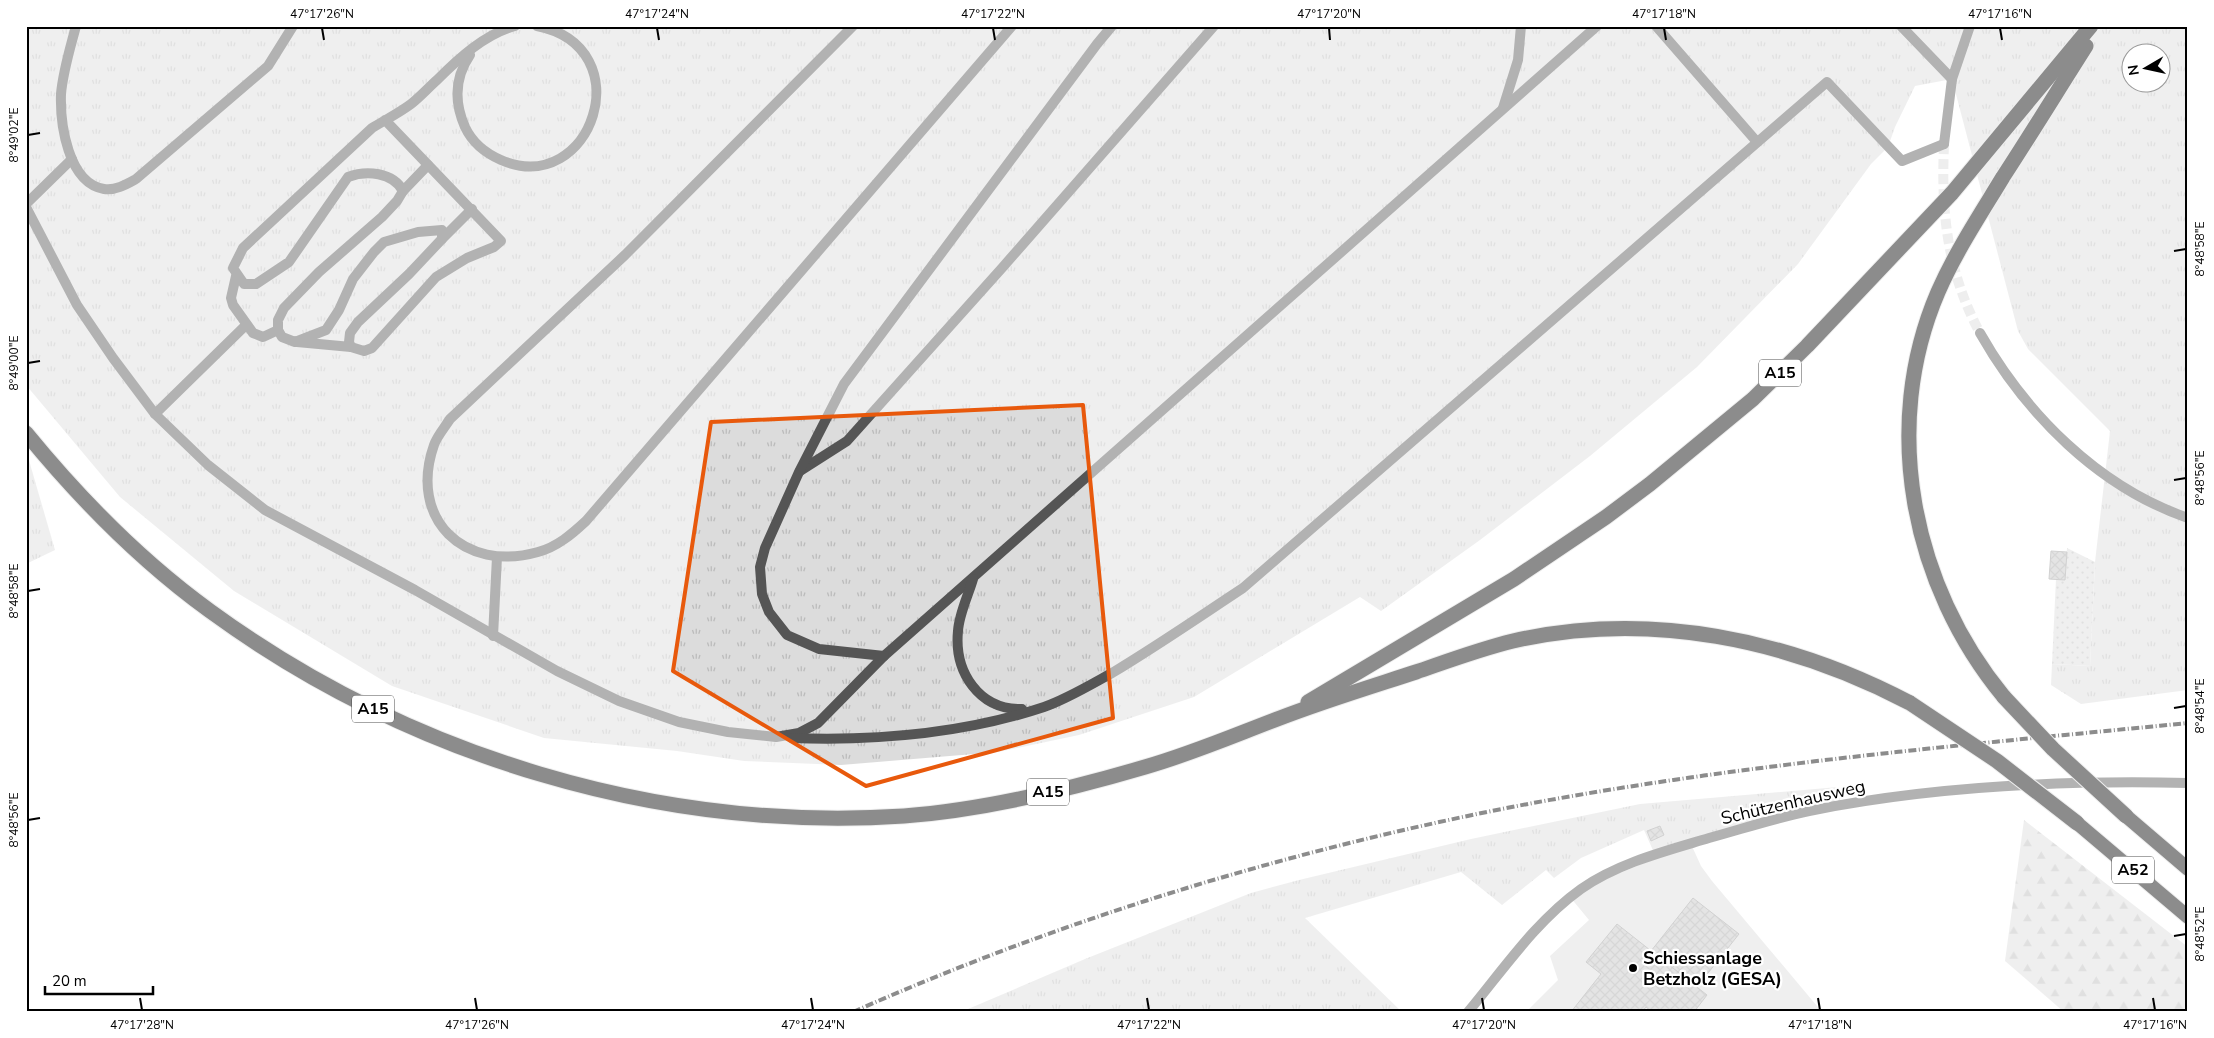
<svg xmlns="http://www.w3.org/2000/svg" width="2214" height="1038" font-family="'Nunito Sans',sans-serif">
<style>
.grass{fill:url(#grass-tufts);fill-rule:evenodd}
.forest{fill:url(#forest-firs)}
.garden{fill:url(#garden-dots)}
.pitch{fill:#dcdcdc}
.building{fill:url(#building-cross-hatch);stroke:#999}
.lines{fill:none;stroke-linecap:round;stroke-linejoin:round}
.minor-tunnel{stroke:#d9d9d9;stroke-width:10;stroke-dasharray:10 5;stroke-linecap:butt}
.trunk-casing{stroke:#dbdbdb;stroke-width:16}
.motorway-casing{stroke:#dbdbdb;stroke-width:17}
.service{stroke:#555;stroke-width:10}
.minor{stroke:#555;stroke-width:10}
.trunk{stroke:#000;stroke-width:14}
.motorway{stroke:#000;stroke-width:15}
.rail{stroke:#000;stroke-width:4;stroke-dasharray:8 2.5 1 2.5;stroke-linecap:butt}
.motorway-bridge-casing{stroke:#dbdbdb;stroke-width:17;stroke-linecap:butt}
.motorway-bridge{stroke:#000;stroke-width:15}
.marked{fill:none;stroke:#e8590c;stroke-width:4;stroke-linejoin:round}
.ticks{fill:none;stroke:#000;stroke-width:2}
.poi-dot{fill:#000;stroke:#fff;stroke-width:2}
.labels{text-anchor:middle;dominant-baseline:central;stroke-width:4.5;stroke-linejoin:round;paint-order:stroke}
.shield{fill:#fff;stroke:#4c4c4c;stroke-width:1}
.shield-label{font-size:16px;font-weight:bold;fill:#000}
.street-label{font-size:18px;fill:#000;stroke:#fff}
.poi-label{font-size:18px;font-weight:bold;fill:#000;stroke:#fff;text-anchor:start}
.neatline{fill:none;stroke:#000;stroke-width:2}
.ticks-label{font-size:12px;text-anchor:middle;fill:#000}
</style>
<defs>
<pattern id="grass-tufts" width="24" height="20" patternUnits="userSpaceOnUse" patternTransform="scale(1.25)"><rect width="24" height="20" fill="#dcdcdc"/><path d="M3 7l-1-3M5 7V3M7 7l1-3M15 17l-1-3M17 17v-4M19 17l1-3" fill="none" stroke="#bbb"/></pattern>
<pattern id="forest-firs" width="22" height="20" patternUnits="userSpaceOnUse" patternTransform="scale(1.25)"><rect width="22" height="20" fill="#dcdcdc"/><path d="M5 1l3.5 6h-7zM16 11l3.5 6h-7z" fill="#bbb"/></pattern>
<pattern id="garden-dots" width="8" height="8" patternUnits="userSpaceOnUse" patternTransform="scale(1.25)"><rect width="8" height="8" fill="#dcdcdc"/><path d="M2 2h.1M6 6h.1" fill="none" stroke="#bbb" stroke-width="1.8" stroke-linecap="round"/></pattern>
<pattern id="building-cross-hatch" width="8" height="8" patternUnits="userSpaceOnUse" patternTransform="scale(1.25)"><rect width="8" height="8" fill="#c4c4c4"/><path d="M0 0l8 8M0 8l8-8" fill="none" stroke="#a7a7a7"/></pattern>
</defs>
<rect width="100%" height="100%" fill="#fff"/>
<!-- grass -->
<g class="grass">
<path d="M26,26h2162v664l-107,14 -30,-19 1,-21 38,2 5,-104 15,-131 -82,-82 -10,-18 -66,-252 -37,7 -20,41 -7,20 -17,17 -73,100 -101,103 -107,89 -110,84 -99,71 -21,-14 -166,100 -115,38 -81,17 -157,13 -97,-4 -67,-10 -133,-13 -152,-52 -158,-95 -114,-94 -94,-112zM2132,52h30v30h-30z"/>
<polygon points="26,450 55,550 26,564"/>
<polygon points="1838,787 1841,805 1655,855 1644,830 1581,858 1554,878 1546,870 1502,905 1461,872 1305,918 1402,1012 961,1012 1085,959 1251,893 1299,880 1471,839 1640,804"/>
</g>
<!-- forest -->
<polygon class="forest" points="2024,820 2188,947 2188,1012 2064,1012 2005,961"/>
<!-- garden -->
<polygon class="garden" points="2067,548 2095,562 2090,666 2052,664 2056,579 2065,579"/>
<!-- pitch -->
<polygon class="pitch" points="1691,844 1701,866 1712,881 1822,1012 1526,1012 1558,980 1550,956 1589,920 1570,897 1583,888"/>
<!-- building -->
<g class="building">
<polygon points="2051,551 2067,552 2065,580 2049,579"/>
<polygon points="1660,826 1664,835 1651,841 1647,831"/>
<polygon points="1693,898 1739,934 1697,987 1651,951"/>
<polygon points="1617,924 1707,995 1694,1012 1652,1012 1646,1007 1642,1012 1571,1012 1601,974 1586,962"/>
</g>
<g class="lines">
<!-- minor-tunnel -->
<path class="minor-tunnel" d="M1944,144c-3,69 3,127 36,189"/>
<defs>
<g id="trunk">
<polyline points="2126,816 2188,869"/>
<polyline points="2077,823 2188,917"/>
</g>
<g id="motorway">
<path d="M26,433c54,66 115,128 184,178 199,145 448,221 694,205 81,-6 163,-26 241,-49 46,-13 90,-32 135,-49 44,-17 90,-31 136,-46 32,-11 64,-23 97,-31 136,-31 275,-2 397,62"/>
<path d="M2004,697c-92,-111 -124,-270 -66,-405 18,-41 42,-77 65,-115 28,-43 55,-87 83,-131"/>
<polyline points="1308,702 1514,579 1606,517 1650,484 1753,399 1807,346 1952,193 2091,26"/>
</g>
</defs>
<!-- trunk casing -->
<use href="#trunk" class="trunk-casing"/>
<!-- motorway casing -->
<use href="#motorway" class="motorway-casing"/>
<!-- service -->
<g class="service">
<path d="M76,26c-6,23 -13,45 -15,68 -1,30 7,89 43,95 11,2 23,-5 32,-10l132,-113 25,-40"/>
<path d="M853,26l-228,229 -175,164c-5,8 -13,17 -16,26 -26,74 30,128 104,107 19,-5 34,-18 48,-31l426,-495"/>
<polyline points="1656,26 1757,142"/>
<polyline points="1901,26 1952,79"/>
<path d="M470,55c-15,22 -16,47 -5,72 7,15 20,26 36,33 91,39 142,-113 36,-134"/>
<polyline points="1503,108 1518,60 1521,26"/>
<path d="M385,120l116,121 -7,6 -27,11 -31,19 -64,71 -8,3 -13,-4 -2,-5 1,-9 8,-11 51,-48 33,-35v-9l-24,2 -34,10 -10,10 -21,27 -14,31 -13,20 -31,12 -13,-5 -4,-7v-10l6,-12 35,-36 63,-55 15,-16 6,-10c-10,-19 -37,-21 -55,-14l-59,85 -33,22h-12l-11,-16 10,-20 129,-120c13,-8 27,-15 39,-24 9,-7 17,-16 26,-24 22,-22 48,-46 78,-54"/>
<polyline points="403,191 428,165"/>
<polyline points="26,204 72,159"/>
<polyline points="26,207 77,305 113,358 155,414 208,465 265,510 415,590 557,671 619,701 679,722 728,732 776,737 799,733 818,723 884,656 1597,26"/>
<polyline points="442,239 472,209"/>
<polyline points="236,276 231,298 233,305 253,333 263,337 278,330"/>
<polyline points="297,342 351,347"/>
<polyline points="155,414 246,325"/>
<polyline points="800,471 847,441 1002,268 1214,26"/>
<path d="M973,579c-5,17 -14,35 -15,52 -4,41 21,79 64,78"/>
<polyline points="493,636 497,557"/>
<polyline points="884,656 819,649 787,635 769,612 762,594 760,567 765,548 799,472 844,384 1097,44 1112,26"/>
<path d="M792,738c85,3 171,-4 252,-31 23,-8 46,-22 68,-34 45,-27 87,-56 131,-85l584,-506 75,79 42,-17"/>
<path d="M1468,1012c35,-42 68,-91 113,-123 37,-26 85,-38 128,-51 33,-9 66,-20 100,-27 125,-25 252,-31 379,-28"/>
</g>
<!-- minor -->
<g class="minor">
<polyline points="1944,144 1952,79 1970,26"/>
<path d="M1980,333c46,81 118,154 208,185"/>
</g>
<!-- trunk -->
<use href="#trunk" class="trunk"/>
<!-- motorway -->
<use href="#motorway" class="motorway"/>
<!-- rail -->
<path class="rail" d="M853,1012c212,-94 437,-162 664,-206 222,-42 447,-61 671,-83"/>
<defs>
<g id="motorway-bridge">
<polyline points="2004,697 2053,749 2126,816"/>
<polyline points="1910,703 1997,761 2077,823"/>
</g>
</defs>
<!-- motorway-bridge casing -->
<use href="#motorway-bridge" class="motorway-bridge-casing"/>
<!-- motorway-bridge -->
<use href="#motorway-bridge" class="motorway-bridge"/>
</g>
<!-- marked area -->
<path d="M0 0H2214V1038H0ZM1083,405l30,313 -247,68 -193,-115 38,-249z" fill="#fff" fill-opacity=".55" fill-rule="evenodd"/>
<path class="marked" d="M1083,405l30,313 -247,68 -193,-115 38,-249z"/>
<!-- ticks -->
<path class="ticks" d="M322,28l2,12M657,28l2,12M993,28l2,12M1329,28l1,12M1664,28l2,12M2000,28l2,12M28,135l12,-2M2174,251l12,-2M28,363l12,-2M2174,480l12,-2M28,591l12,-2M2174,708l12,-2M28,820l12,-2M2174,936l12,-2M140,998l2,12M475,998l2,12M811,998l2,12M1147,998l2,12M1482,998l2,12M1818,998l2,12M2153,998l2,12"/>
<!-- markers -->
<circle class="poi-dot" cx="1633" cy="968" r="5"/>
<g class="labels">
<!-- shield labels -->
<g class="shield">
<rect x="1759" y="359.5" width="42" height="27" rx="4"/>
<rect x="352" y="695.5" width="42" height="27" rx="4"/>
<rect x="1027" y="778.5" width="42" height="27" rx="4"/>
<rect x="2112" y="856.5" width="42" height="27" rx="4"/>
</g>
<g class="shield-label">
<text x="1780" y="373">A15</text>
<text x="373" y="709">A15</text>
<text x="1048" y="792">A15</text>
<text x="2133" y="870">A52</text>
</g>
<!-- street labels -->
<g class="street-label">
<text transform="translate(1793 802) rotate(-13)">Schützenhausweg</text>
</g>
<!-- poi labels -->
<g class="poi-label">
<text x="1643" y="958">Schiessanlage<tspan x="1643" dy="21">Betzholz (GESA)</tspan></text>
</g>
</g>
<!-- border -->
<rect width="2214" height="1038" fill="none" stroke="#ffffff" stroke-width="55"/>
<!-- north arrow -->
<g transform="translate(2146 68) rotate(261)"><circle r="24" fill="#ffffff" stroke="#999999"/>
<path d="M0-4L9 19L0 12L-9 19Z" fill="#000000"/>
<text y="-8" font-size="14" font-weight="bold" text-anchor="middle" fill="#000000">N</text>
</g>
<!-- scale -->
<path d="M45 986v8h108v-8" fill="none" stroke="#000000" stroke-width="2.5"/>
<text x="52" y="986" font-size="15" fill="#000000" stroke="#ffffff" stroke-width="4" paint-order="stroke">20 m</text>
<rect x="28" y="28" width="2158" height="982" class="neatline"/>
<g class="ticks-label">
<text x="322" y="18">47°17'26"N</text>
<text x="657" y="18">47°17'24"N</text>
<text x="993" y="18">47°17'22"N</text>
<text x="1329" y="18">47°17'20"N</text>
<text x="1664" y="18">47°17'18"N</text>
<text x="2000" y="18">47°17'16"N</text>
<text transform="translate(14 135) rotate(-90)" y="4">8°49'02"E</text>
<text transform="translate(2200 249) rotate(-90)" y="4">8°48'58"E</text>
<text transform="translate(14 363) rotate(-90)" y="4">8°49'00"E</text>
<text transform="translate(2200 478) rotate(-90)" y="4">8°48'56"E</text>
<text transform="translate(14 591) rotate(-90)" y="4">8°48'58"E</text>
<text transform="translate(2200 706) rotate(-90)" y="4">8°48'54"E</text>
<text transform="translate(14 820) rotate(-90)" y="4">8°48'56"E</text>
<text transform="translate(2200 934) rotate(-90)" y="4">8°48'52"E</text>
<text x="142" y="1029">47°17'28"N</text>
<text x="477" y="1029">47°17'26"N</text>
<text x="813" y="1029">47°17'24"N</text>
<text x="1149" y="1029">47°17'22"N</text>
<text x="1484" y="1029">47°17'20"N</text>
<text x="1820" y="1029">47°17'18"N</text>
<text x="2155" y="1029">47°17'16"N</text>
</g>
</svg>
